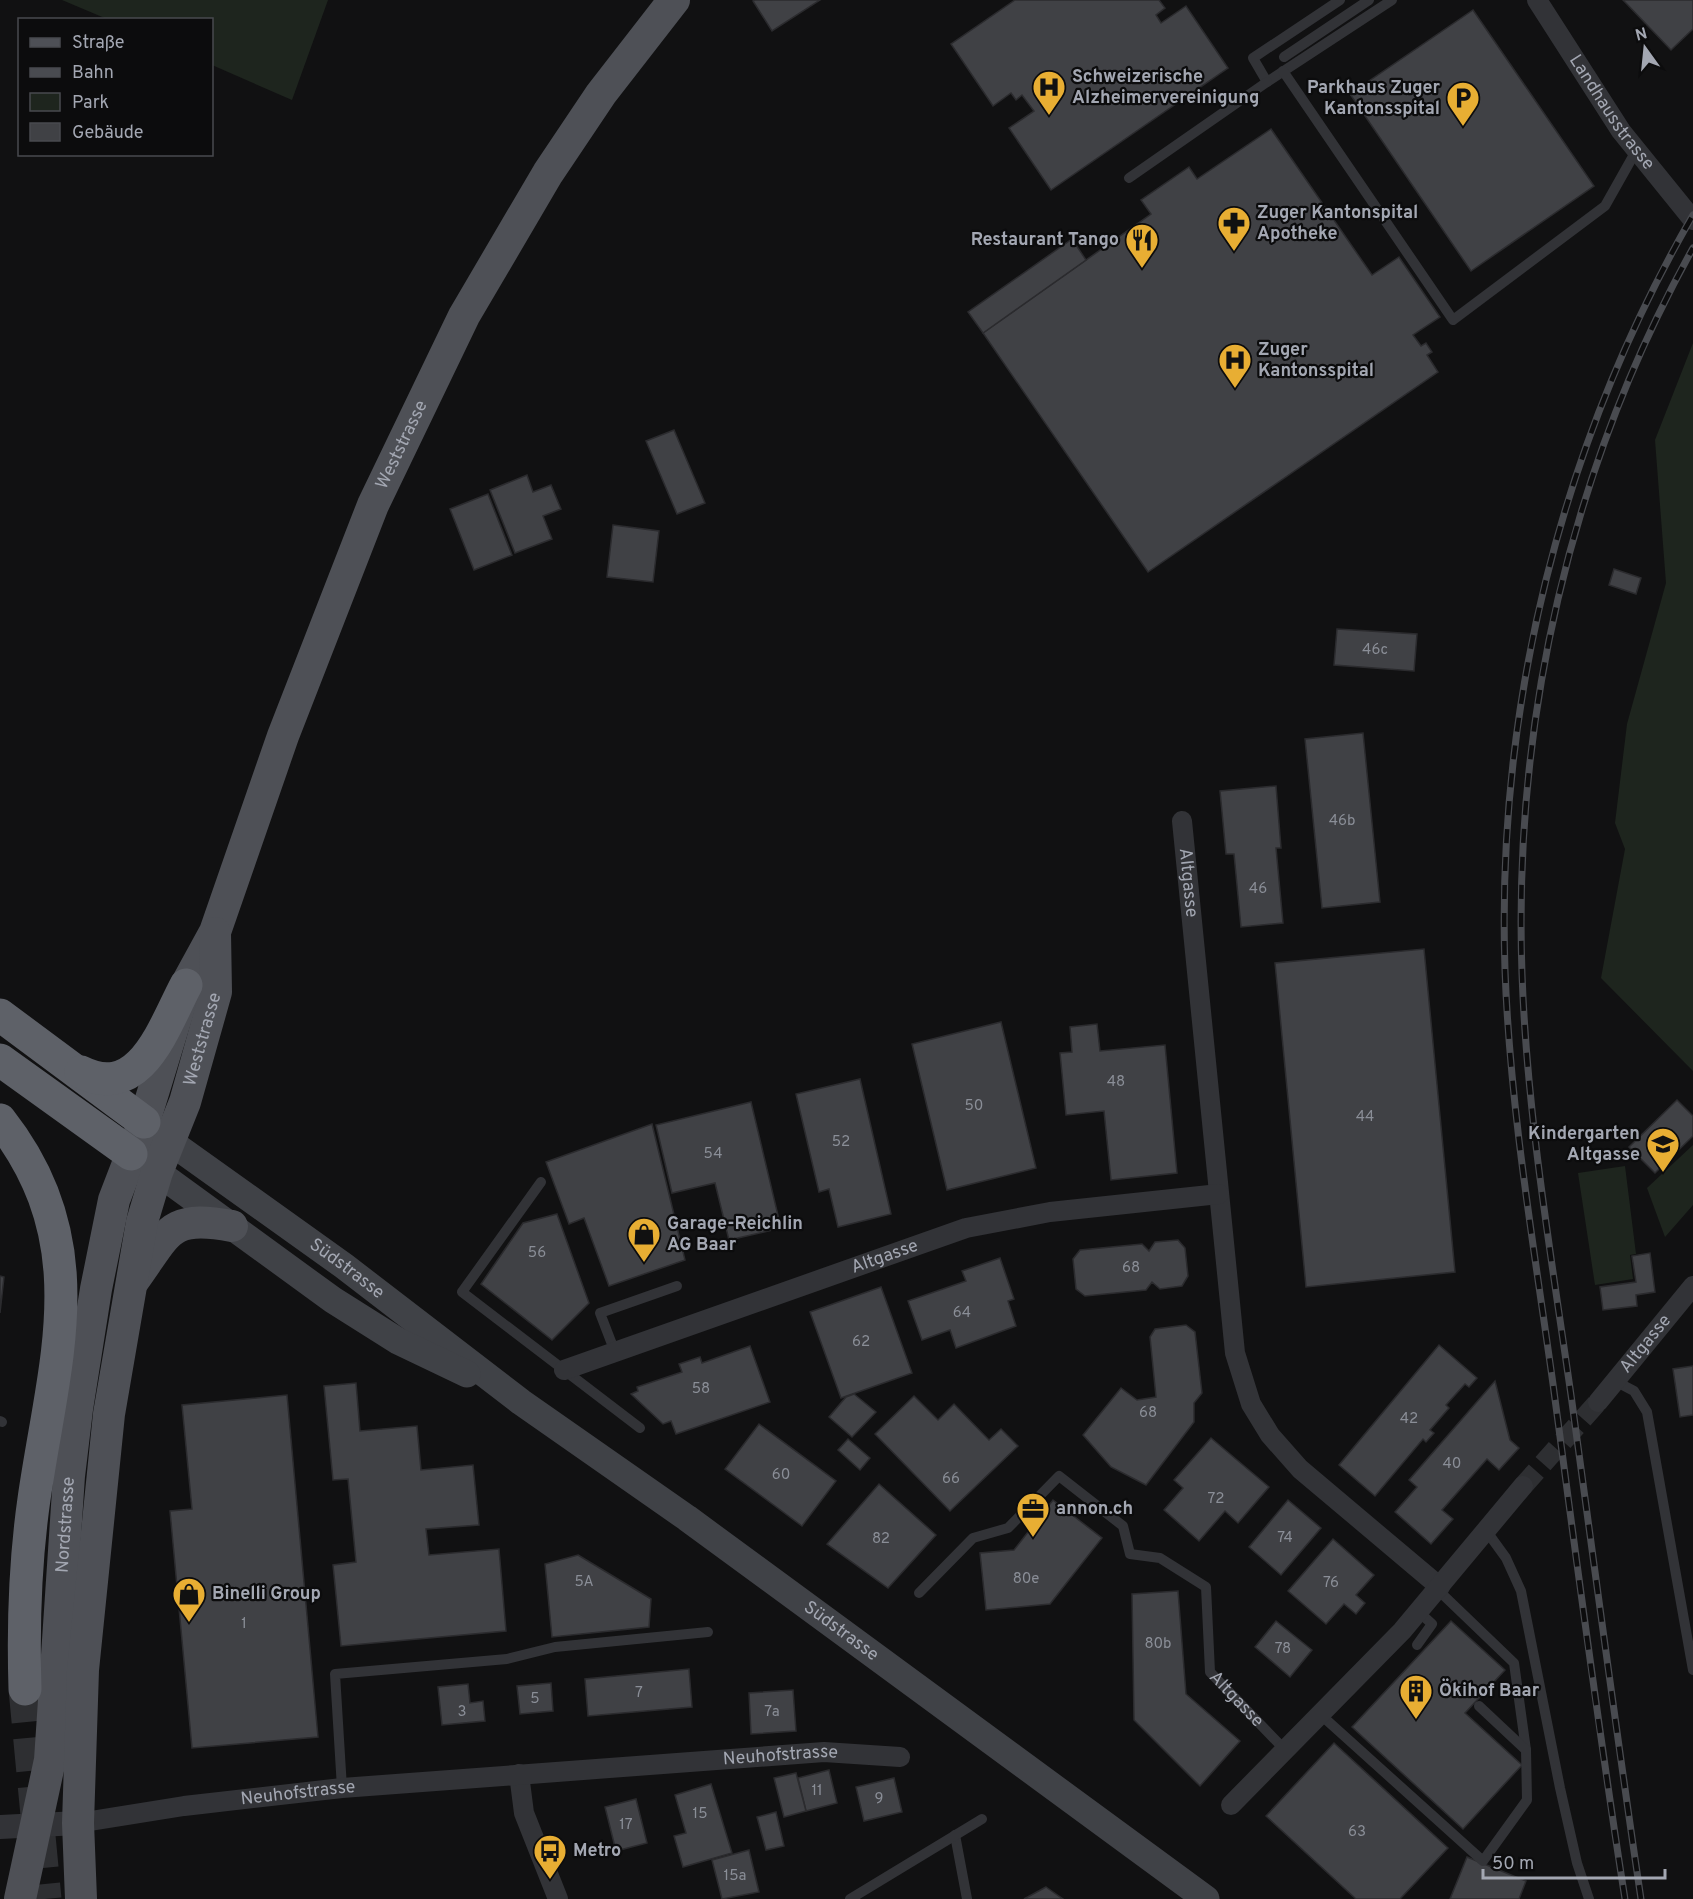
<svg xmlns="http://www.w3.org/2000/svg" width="1693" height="1899" font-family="Overpass,sans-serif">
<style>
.green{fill:#1e251e}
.building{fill:#404145;stroke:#2b2b2e;stroke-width:1.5}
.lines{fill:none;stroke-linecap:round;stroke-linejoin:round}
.minor-tunnel{stroke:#2e2f32;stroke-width:20;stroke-dasharray:20 10;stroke-linecap:butt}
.motorway-tunnel{stroke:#2e2f32;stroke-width:33;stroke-dasharray:33 16;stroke-linecap:butt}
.service{stroke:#323337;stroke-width:10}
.minor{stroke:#323337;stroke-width:20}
.tertiary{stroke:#323337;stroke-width:24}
.secondary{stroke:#404247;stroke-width:27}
.primary{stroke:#4e5056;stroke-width:32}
.motorway{stroke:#5e6168;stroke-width:33}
.rail-casing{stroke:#494b50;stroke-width:7}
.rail{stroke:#0c0c0d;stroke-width:4.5;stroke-dasharray:14;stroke-linecap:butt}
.labels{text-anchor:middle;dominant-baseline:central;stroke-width:4.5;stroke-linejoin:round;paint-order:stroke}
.number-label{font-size:15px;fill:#8a8e97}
.poi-label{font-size:18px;font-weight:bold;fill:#a3a7b2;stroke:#0c0c0d;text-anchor:start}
.street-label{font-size:18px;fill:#a3a7b2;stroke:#0c0c0d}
</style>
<rect width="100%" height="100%" fill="#111112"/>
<!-- green -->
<g class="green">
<polygon points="62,0 328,0 292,100 212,65 212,20 107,19"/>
<polygon points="1693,343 1693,1071 1601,978 1625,849 1615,823 1627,724 1666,583 1655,440"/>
<polygon points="1693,1145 1693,1205 1665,1237 1647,1188"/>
<polygon points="1625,1166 1636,1254 1630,1255 1633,1279 1595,1285 1578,1173"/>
</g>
<!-- building -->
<g class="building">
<polygon points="755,0 820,0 772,31 753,1"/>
<polygon points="1015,0 1159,0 1165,8 1156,15 1161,23 1186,6 1228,68 1051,190 1009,128 1034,111 1022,95 1016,100 1011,93 993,106 951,44"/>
<polygon points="1623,0 1693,0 1693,29 1671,50"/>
<polygon points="1473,10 1594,186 1471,271 1350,94"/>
<polygon points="1271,129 1372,275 1399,257 1440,317 1413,335 1421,346 1426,343 1432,352 1427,355 1438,372 1148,572 983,333 1151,214 1141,200 1189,167 1197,179"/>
<polygon points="1072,239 1086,260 983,333 968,312"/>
<polygon points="674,430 705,503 677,514 646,441"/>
<polygon points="527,475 533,492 551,485 561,509 543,516 552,539 515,553 490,490"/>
<polygon points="488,494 512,555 474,570 450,509"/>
<polygon points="613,525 659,531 653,582 607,577"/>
<polygon points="1614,569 1641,578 1636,594 1609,585"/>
<polygon points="1337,629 1417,634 1414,671 1334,665"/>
<polygon points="1363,733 1380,902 1322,908 1305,739"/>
<polygon points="1276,786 1281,848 1276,848 1283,923 1241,927 1234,854 1226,854 1220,791"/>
<polygon points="1424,949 1455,1272 1306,1287 1275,963"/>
<polygon points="1001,1022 1036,1168 947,1190 912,1044"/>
<polygon points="1097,1024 1100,1051 1165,1045 1177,1173 1111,1180 1104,1111 1066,1115 1060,1053 1072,1052 1070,1027"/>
<polygon points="860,1079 891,1214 838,1227 829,1189 819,1192 796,1094"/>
<polygon points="1677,1100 1693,1116 1693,1136 1655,1173 1629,1147"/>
<polygon points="751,1102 781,1228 729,1240 715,1183 672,1193 656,1125"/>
<polygon points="652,1124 685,1260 609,1286 584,1218 569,1224 546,1162"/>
<polygon points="557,1214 589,1303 552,1340 481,1284 523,1223"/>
<polygon points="1178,1240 1185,1248 1188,1276 1182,1286 1160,1289 1152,1282 1146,1290 1085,1296 1076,1289 1073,1259 1080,1250 1142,1244 1149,1251 1155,1242"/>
<polygon points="1650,1253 1655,1292 1636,1295 1637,1306 1603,1310 1600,1287 1636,1282 1632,1256"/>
<polygon points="1000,1258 1014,1299 1008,1301 1016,1326 956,1348 950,1330 922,1340 908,1301 966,1281 962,1271"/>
<polygon points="0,1276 4,1277 0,1313"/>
<polygon points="881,1287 912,1373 841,1398 810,1312"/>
<polygon points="1186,1325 1195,1332 1202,1393 1194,1403 1194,1422 1146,1485 1111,1467 1083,1435 1121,1388 1137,1400 1156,1397 1150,1337 1155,1329"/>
<polygon points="1439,1345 1477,1378 1469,1387 1465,1384 1446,1405 1449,1408 1430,1430 1434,1433 1426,1442 1423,1439 1375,1496 1339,1465"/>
<polygon points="750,1346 770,1402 676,1434 671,1421 663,1424 631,1394 638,1391 637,1387 682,1372 679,1364 700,1357 702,1363"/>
<polygon points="1693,1366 1693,1415 1680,1417 1673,1369"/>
<polygon points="1495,1381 1510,1440 1519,1448 1499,1470 1487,1459 1442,1510 1453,1519 1431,1544 1395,1512 1417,1487 1409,1480"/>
<polygon points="356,1383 360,1431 417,1426 421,1470 473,1465 479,1525 426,1529 429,1555 499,1549 506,1631 341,1646 333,1565 356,1562 348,1479 333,1480 324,1386"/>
<polygon points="854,1394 876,1412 852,1437 829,1417 846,1397"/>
<polygon points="287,1395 318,1737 192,1748 170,1511 192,1509 182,1405"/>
<polygon points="914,1396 938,1420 954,1404 989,1440 1001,1429 1018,1446 950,1511 875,1434"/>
<polygon points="759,1424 836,1481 802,1526 725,1469"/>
<polygon points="1211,1438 1269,1487 1238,1523 1225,1511 1199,1541 1164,1510 1183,1488 1174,1480"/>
<polygon points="848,1439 870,1458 860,1470 838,1450"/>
<polygon points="879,1484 936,1535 888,1588 827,1544"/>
<polygon points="1053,1500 1102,1538 1050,1604 986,1610 980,1553 1014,1550"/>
<polygon points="1288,1500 1321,1528 1281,1575 1249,1547"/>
<polygon points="1333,1539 1374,1575 1356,1595 1365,1603 1356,1614 1344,1604 1326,1624 1288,1591"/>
<polygon points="578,1555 651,1599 649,1627 552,1637 545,1564"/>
<polygon points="1178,1591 1186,1694 1240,1741 1200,1786 1134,1720 1132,1594"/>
<polygon points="1276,1621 1312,1650 1290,1677 1255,1647"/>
<polygon points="1451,1621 1505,1670 1465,1713 1522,1765 1463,1829 1352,1727"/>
<polygon points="689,1669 692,1707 588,1716 585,1679"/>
<polygon points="551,1683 553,1711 520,1714 517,1686"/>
<polygon points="468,1684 470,1703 483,1701 485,1721 442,1725 438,1687"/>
<polygon points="793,1690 796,1731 751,1734 749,1693"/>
<polygon points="1334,1743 1448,1848 1400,1899 1356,1899 1266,1816"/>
<polygon points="829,1770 837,1803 806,1811 798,1778"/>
<polygon points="796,1773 806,1811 784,1817 774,1778"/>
<polygon points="894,1778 902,1812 864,1821 856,1787"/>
<polygon points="711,1784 732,1853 683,1867 674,1836 686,1833 675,1795"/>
<polygon points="636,1799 647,1843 616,1851 605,1807"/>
<polygon points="776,1812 784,1846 766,1850 757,1817"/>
<polygon points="749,1850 759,1892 722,1899 712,1860"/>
<polygon points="1467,1857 1526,1881 1519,1899 1450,1899"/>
<polygon points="1046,1887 1063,1899 1024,1899"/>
</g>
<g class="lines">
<!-- minor-tunnel -->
<polyline class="minor-tunnel" points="1523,1486 1598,1402"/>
<!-- motorway-tunnel -->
<polyline class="motorway-tunnel" points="25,1689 45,1899"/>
<!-- service -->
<g class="service">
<polyline points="1340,0 1253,58 1267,82 1392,0"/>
<polyline points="1284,57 1369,0"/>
<polyline points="1283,71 1453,320 1605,206 1636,151"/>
<polyline points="1129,178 1267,82"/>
<polyline points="541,1182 462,1292 640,1428"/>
<polyline points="615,1352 600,1313 677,1286"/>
<polyline points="1615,1381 1634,1391 1647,1412 1693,1670"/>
<polyline points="0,1421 2,1422"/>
<polyline points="1485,1529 1506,1558 1521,1591 1560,1788 1577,1863 1589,1899"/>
<polyline points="1438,1590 1514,1663 1526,1750"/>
<path id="s1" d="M919,1593l54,-55 35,-10 51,-52 64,50 7,28 30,4 46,29 4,85 75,78"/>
<polyline points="1417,1645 1432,1624 1419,1612"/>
<polyline points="1321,1715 1483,1861 1527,1800 1526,1750 1479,1706"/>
<polyline points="342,1788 335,1674 507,1659 555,1647 708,1632"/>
<polyline points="955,1835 967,1899"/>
<polyline points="850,1899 982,1819"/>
</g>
<!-- minor -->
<g class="minor">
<path id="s2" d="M1537,0l84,131 72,89"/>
<path id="s3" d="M1182,821l53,532 16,51 19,31 30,34 140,118"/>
<path id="s4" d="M564,1370l402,-142 84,-16 169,-18"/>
<path id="s5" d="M1598,1402l95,-116"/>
<polyline points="519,1774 524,1813 558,1899"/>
<polyline points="1231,1805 1402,1631 1523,1486"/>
<path id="s6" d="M78,1823l106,-17 158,-18 482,-36 76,5"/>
</g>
<!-- tertiary -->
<polyline class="tertiary" points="0,1827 78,1823"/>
<!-- secondary -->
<g class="secondary">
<path id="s7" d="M169,1141l175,125 177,136 166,116 519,381"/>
<polyline points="157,1172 333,1300 398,1341 467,1374"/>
</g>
<!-- primary -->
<g class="primary">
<path d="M134,1280c35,-48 34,-66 98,-54"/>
<path id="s8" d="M20,1899l30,-139 19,-284 8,-67 19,-120 18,-89 30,-78 42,-137 29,-53 68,-196 90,-231 91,-189 84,-143 53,-79 73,-94"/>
<path id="s9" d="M81,1899l-3,-76 5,-153 26,-256 33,-192 15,-50 28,-70 31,-110 -1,-59"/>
</g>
<!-- motorway -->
<g class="motorway">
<polyline points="0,1015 144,1122"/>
<polyline points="0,1060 131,1154"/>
<path d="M81,1072c60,30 83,-46 105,-87"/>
<path d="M0,1120c97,123 54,240 34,379 -9,63 -11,126 -9,190"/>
</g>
<defs>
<g id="rail">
<path d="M1625,1899c-27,-171 -49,-343 -72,-515 -19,-137 -43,-275 -48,-414 -9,-264 56,-526 188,-755"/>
<path d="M1641,1899c-25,-168 -47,-336 -70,-504 -20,-140 -44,-280 -49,-421 -9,-253 48,-505 171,-726"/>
</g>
</defs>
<!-- rail casing -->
<use href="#rail" class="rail-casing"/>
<!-- rail -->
<use href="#rail" class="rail"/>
</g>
<!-- icons -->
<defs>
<symbol id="hospital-pin" viewBox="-11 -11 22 30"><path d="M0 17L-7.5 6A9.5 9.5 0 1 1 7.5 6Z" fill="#e8ae33" stroke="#0c0c0d"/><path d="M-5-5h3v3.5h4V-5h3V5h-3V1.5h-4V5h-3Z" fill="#111"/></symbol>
<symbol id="parking-pin" viewBox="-11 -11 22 30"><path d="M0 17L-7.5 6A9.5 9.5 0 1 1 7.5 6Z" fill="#e8ae33" stroke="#0c0c0d"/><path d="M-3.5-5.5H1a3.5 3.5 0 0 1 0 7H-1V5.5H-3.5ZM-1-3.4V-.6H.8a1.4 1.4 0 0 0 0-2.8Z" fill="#111"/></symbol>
<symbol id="pharmacy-pin" viewBox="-11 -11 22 30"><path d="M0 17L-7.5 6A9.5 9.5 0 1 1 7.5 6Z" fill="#e8ae33" stroke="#0c0c0d"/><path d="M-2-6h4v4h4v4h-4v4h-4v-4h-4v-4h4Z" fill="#111"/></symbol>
<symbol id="restaurant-pin" viewBox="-11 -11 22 30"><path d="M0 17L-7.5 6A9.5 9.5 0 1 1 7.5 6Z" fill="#e8ae33" stroke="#0c0c0d"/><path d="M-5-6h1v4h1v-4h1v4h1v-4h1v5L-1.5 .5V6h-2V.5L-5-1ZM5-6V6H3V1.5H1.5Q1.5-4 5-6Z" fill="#111"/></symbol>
<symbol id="school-pin" viewBox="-11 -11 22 30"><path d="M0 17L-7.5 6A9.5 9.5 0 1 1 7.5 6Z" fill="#e8ae33" stroke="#0c0c0d"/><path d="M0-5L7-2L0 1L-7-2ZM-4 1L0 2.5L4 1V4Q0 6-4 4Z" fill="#111"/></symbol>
<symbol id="shop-pin" viewBox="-11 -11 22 30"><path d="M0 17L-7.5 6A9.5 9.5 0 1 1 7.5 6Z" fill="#e8ae33" stroke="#0c0c0d"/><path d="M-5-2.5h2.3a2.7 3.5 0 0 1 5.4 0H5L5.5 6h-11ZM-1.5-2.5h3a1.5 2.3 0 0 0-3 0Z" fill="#111"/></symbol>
<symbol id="office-pin" viewBox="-11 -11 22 30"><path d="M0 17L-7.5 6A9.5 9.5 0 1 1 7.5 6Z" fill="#e8ae33" stroke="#0c0c0d"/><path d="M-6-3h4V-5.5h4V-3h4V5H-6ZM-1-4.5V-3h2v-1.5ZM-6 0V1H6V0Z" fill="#111"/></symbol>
<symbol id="building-pin" viewBox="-11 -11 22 30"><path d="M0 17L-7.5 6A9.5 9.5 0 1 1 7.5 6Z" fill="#e8ae33" stroke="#0c0c0d"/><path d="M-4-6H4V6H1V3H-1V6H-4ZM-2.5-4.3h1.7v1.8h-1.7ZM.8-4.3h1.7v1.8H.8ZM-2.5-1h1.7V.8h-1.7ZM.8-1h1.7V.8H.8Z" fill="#111"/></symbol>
<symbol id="bus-pin" viewBox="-11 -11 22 30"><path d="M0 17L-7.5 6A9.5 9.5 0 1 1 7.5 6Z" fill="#e8ae33" stroke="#0c0c0d"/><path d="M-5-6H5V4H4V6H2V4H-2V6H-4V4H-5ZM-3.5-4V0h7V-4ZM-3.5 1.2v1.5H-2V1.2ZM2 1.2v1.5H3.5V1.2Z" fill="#111"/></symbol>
</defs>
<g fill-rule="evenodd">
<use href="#hospital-pin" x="1030" y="68" width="38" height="52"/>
<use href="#parking-pin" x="1444" y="79" width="38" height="52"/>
<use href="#pharmacy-pin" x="1215" y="204" width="38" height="52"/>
<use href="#restaurant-pin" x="1123" y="221" width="38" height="52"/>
<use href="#hospital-pin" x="1216" y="341" width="38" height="52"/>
<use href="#school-pin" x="1644" y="1125" width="38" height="52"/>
<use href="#shop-pin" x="625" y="1215" width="38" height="52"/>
<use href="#office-pin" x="1014" y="1490" width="38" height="52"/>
<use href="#shop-pin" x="170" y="1575" width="38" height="52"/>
<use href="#building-pin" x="1397" y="1672" width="38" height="52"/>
<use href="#bus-pin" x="531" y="1832" width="38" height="52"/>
</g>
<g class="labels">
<!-- number labels -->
<g class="number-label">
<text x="1375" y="650">46c</text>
<text x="1342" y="821">46b</text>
<text x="1258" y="889">46</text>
<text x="1116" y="1082">48</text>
<text x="974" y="1106">50</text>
<text x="1365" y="1117">44</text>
<text x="841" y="1142">52</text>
<text x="713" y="1154">54</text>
<text x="537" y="1253">56</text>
<text x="1131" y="1268">68</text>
<text x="962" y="1313">64</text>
<text x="861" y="1342">62</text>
<text x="701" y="1389">58</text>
<text x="1148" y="1413">68</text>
<text x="1409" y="1419">42</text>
<text x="1452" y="1464">40</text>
<text x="781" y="1475">60</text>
<text x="951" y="1479">66</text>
<text x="1216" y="1499">72</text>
<text x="1285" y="1538">74</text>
<text x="881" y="1539">82</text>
<text x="1026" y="1579">80e</text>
<text x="584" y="1582">5A</text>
<text x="1331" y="1583">76</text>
<text x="244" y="1624">1</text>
<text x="1158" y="1644">80b</text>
<text x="1283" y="1649">78</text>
<text x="639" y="1693">7</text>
<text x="535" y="1699">5</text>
<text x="462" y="1712">3</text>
<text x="772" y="1712">7a</text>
<text x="817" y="1791">11</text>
<text x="879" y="1799">9</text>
<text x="700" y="1814">15</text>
<text x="626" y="1825">17</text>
<text x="1357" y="1832">63</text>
<text x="735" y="1876">15a</text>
</g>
<!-- poi labels -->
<g class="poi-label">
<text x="1072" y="77">Schweizerische<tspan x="1072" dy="21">Alzheimervereinigung</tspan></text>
<text x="1440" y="88" text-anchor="end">Parkhaus Zuger<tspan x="1440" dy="21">Kantonsspital</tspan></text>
<text x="1257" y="213">Zuger Kantonspital<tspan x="1257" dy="21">Apotheke</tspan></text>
<text x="1119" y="240" text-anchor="end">Restaurant Tango</text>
<text x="1258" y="350">Zuger<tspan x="1258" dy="21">Kantonsspital</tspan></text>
<text x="1640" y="1134" text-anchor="end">Kindergarten<tspan x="1640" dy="21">Altgasse</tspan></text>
<text x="667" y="1224">Garage-Reichlin<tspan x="667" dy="21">AG Baar</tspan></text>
<text x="1056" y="1509">annon.ch</text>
<text x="212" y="1594">Binelli Group</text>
<text x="1439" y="1691">Ökihof Baar</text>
<text x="573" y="1851">Metro</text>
</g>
<!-- street labels -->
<g class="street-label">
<text stroke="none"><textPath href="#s2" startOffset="135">Landhausstrasse</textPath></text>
<text stroke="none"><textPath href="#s8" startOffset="1516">Weststrasse</textPath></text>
<text stroke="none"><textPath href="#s3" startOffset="62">Altgasse</textPath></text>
<text stroke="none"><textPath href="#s9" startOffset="874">Weststrasse</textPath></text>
<text stroke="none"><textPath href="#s4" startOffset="340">Altgasse</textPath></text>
<text stroke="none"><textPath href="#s7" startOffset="219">Südstrasse</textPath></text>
<text stroke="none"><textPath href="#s5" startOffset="75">Altgasse</textPath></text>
<text stroke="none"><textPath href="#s8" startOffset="378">Nordstrasse</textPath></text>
<text stroke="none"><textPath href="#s7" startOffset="832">Südstrasse</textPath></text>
<text stroke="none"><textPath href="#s1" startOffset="504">Altgasse</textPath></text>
<text stroke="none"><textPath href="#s6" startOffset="706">Neuhofstrasse</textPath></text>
<text stroke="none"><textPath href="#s6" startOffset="222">Neuhofstrasse</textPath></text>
</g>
</g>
<!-- legend -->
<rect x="18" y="18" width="195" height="138" fill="#0c0c0d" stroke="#484a4f" stroke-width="1.5"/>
<rect x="30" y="38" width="30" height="9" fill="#4e5056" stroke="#484a4f" stroke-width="1.5"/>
<text x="72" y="48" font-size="18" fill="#a3a7b2">Straße</text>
<rect x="30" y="68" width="30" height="9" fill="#494b50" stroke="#484a4f" stroke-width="1.5"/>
<text x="72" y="78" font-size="18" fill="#a3a7b2">Bahn</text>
<rect x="30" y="93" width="30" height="18" fill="#1e251e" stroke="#484a4f" stroke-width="1.5"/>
<text x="72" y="108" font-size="18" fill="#a3a7b2">Park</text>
<rect x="30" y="123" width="30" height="18" fill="#404145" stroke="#484a4f" stroke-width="1.5"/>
<text x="72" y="138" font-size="18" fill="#a3a7b2">Gebäude</text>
<!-- north arrow -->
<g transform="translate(1645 48) rotate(345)" stroke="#0c0c0d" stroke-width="4.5" paint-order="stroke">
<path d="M0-4.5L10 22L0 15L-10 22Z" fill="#a3a7b2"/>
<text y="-9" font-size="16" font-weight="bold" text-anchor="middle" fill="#a3a7b2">N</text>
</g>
<!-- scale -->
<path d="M1483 1869v9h182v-9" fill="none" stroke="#a3a7b2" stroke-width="3"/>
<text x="1492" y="1869" font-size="18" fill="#a3a7b2" stroke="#0c0c0d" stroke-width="4.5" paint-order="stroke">50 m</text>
</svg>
